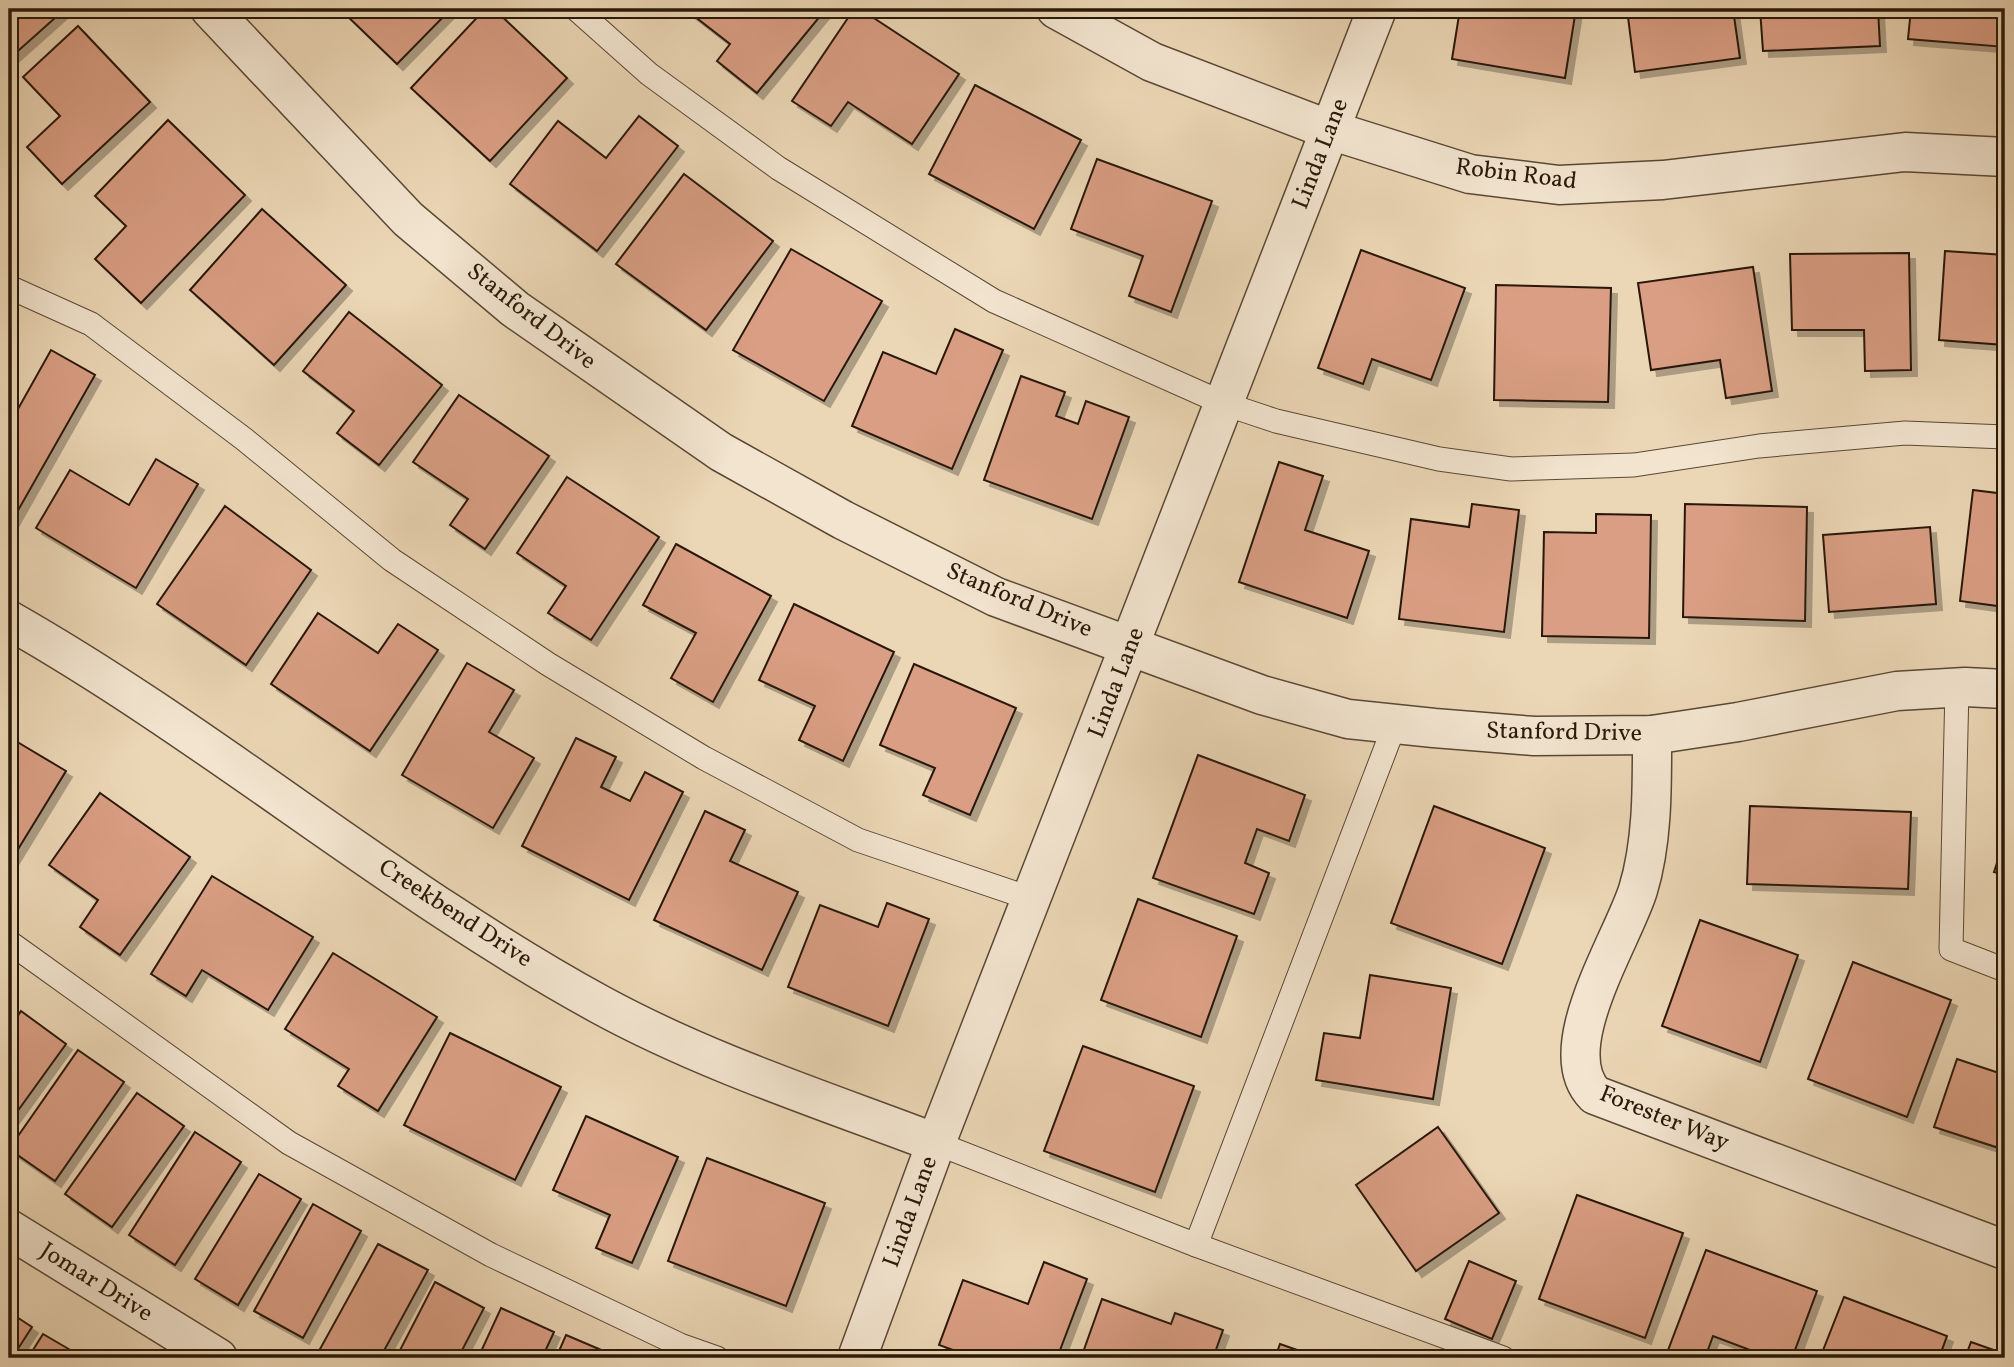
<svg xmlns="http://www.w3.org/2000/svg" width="2014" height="1367" font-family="Vollkorn,serif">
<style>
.building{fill:#d99e83;stroke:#291909;stroke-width:2;filter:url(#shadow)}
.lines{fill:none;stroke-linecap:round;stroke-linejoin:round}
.service-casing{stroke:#5a4834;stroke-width:25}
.minor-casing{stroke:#5a4834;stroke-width:41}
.service{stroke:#f2e4cf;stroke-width:23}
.minor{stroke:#f2e4cf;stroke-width:38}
.labels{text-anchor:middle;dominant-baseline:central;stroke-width:5;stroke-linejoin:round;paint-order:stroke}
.street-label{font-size:24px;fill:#291909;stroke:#f2e4cf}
</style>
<defs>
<filter id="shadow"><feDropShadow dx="6" dy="6" stdDeviation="0" flood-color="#0004"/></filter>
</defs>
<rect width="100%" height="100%" fill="#ebd6b5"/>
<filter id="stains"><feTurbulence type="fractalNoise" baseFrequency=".00286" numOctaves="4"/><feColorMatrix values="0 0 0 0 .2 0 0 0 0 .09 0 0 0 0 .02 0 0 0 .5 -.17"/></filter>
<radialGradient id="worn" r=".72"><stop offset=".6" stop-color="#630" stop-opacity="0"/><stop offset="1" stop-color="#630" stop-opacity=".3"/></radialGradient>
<!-- building -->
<g class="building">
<polygon points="9,9 65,9 9,59"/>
<polygon points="340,9 451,9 397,64"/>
<polygon points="485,9 494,9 567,78 490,161 411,88"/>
<polygon points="685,9 826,9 757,93 717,61 730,44"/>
<polygon points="854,9 860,9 959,74 912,144 848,102 831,126 792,101"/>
<polygon points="1460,9 1576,9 1565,78 1452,59"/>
<polygon points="1627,9 1733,9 1740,58 1635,72"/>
<polygon points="1760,9 1878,9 1880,46 1763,51"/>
<polygon points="1911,9 2005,9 2005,47 1908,39"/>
<polygon points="78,26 150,102 62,184 27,147 60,116 23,77"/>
<polygon points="975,85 1081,140 1034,229 929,174"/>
<polygon points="639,116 678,146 597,251 510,184 558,121 606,158"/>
<polygon points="168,120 245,195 141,303 95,259 126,226 95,196"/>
<polygon points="1097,159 1212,201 1171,312 1129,296 1143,256 1071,229"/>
<polygon points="684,174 773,241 706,330 616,264"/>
<polygon points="262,209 346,285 274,365 190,290"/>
<polygon points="791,249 882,301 824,401 733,350"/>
<polygon points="1361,250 1465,288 1431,380 1372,359 1363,384 1318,368"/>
<polygon points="1945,251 2005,255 2005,362 2004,345 1939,340"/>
<polygon points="1909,253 1911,370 1865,371 1864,330 1792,330 1790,254"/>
<polygon points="1753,267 1772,391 1726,398 1720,360 1651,370 1638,283"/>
<polygon points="1496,285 1611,288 1608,402 1494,400"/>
<polygon points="349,312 442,385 379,465 337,433 354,411 303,371"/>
<polygon points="955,329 1003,350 952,469 852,426 883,352 936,374"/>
<polygon points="51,350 95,375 12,521 9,519 9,425"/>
<polygon points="1021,376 1065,392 1056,416 1078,424 1086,401 1129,417 1092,519 984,480"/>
<polygon points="459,395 549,456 485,549 450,525 468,499 413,462"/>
<polygon points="156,459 198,484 136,588 36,528 70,470 129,505"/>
<polygon points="1279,462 1323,476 1305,530 1369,551 1347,618 1239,582"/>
<polygon points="567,477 659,537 591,640 548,613 566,586 517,553"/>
<polygon points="1973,490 2005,494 2005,607 1960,601"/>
<polygon points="1472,504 1519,510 1504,632 1399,619 1411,519 1469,527"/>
<polygon points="1685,504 1807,507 1805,621 1683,617"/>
<polygon points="225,506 311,570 246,665 157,604"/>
<polygon points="1596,514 1651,515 1649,638 1542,636 1544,532 1596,533"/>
<polygon points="1930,527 1936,604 1829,612 1823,535"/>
<polygon points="676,544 771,596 713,702 671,678 696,633 643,605"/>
<polygon points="794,604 894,652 843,761 799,740 815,706 759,680"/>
<polygon points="318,613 378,653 398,624 438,650 370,751 271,684"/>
<polygon points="467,663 514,690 489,732 534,758 493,828 402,775"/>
<polygon points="914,664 1016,708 970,815 923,795 935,768 880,745"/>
<polygon points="9,737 66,771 9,864"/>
<polygon points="576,738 616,757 601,787 630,801 645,772 683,792 629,900 522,846"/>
<polygon points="1198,755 1305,795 1289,841 1257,829 1245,863 1269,873 1254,914 1153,878"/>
<polygon points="100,793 190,857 120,955 80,927 98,900 49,865"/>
<polygon points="1434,806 1545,848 1502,964 1391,923"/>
<polygon points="1750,806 1911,812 1908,889 1747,884"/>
<polygon points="705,811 745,830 730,861 798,892 762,970 654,920"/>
<polygon points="2005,838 2005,875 1994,872"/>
<polygon points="212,876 313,937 268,1010 202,970 186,996 151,974"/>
<polygon points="1138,899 1237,936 1201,1037 1101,1000"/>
<polygon points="887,903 929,919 888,1026 788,987 820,905 878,927"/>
<polygon points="1700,920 1798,955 1760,1062 1662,1026"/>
<polygon points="333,953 437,1017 378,1111 338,1086 349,1069 285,1029"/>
<polygon points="1853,962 1951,1000 1907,1117 1808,1079"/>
<polygon points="1370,975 1451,988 1433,1099 1316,1080 1324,1033 1360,1038"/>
<polygon points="21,1011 66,1044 9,1123 9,1029"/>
<polygon points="450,1033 561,1087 515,1180 404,1125"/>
<polygon points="1083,1046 1194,1086 1155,1192 1044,1151"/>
<polygon points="78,1050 124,1082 55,1181 9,1149"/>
<polygon points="1957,1059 2005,1075 2005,1150 1934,1127"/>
<polygon points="137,1093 184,1126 112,1227 65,1194"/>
<polygon points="586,1116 678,1157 632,1263 596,1248 610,1215 553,1190"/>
<polygon points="1438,1127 1499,1213 1416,1271 1356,1185"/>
<polygon points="195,1132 241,1162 175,1265 129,1235"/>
<polygon points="707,1158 825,1203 786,1306 668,1261"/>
<polygon points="259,1174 301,1199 238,1305 195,1279"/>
<polygon points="1577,1195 1683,1233 1645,1338 1539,1299"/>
<polygon points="313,1204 361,1231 303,1338 254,1311"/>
<polygon points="378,1244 428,1270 380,1358 336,1358 320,1349"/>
<polygon points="1706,1250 1817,1291 1792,1358 1771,1358 1713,1336 1705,1358 1680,1358 1667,1353"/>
<polygon points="1469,1261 1516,1281 1492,1339 1445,1319"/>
<polygon points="1044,1262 1087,1279 1057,1358 975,1358 939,1345 963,1280 1028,1304"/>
<polygon points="435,1282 484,1308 458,1358 396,1358"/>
<polygon points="1844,1297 1947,1336 1939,1358 1820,1358"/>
<polygon points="1102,1299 1171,1324 1175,1313 1223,1330 1213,1358 1081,1358"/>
<polygon points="501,1308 554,1332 542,1358 478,1358"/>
<polygon points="9,1312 32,1327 12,1358 9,1358"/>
<polygon points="43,1334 84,1358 28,1358"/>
<polygon points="566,1335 620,1358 556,1358"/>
<polygon points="1971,1342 2005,1354 2005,1358 1965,1358"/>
<polygon points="1280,1344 1320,1358 1275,1358"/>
</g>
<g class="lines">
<defs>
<g id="service">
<polyline points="576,9 649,74 778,168 994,301 1225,404 1276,421 1439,459 1511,469 1634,465 1759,446 1905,433 2005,437"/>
<polyline points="9,287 91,324 244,439 392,560 548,664 704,758 858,840 1032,899"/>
<polyline points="1957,687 1951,949 2005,970"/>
<polyline points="9,942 289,1143 491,1255 680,1345 717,1358"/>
<polyline points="936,1143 1196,1245 1503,1358"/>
<polyline points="1196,1245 1395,724"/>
</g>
<g id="minor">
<polyline points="210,9 408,219 515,309 721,452 843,520 996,597 1262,695 1348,719 1434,728 1534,736 1652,735 1738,722 1897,691 1965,687 2005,689"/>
<polyline points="1056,9 1152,62 1330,130 1470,174 1559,185 1663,180 1905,152 2005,157"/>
<path d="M9,620c204,116 384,271 590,384 106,58 224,96 337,139"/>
<path d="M1652,735c0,50 1,106 -14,155 -16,51 -88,160 -43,205l410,155"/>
<polyline points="9,1229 218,1358"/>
<polyline points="857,1358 936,1143 1377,9"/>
</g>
</defs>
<!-- service casing -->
<use href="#service" class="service-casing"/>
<!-- minor casing -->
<use href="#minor" class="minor-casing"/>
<!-- service -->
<use href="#service" class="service"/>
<!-- minor -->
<use href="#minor" class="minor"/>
</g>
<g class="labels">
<!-- street labels -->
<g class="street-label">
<text transform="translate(1321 154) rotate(-69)">Linda Lane</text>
<text transform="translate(1516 175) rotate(7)">Robin Road</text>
<text transform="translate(531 317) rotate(38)">Stanford Drive</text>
<text transform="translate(1019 601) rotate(23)">Stanford Drive</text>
<text transform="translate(1117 683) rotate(-69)">Linda Lane</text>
<text transform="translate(1564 733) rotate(1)">Stanford Drive</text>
<text transform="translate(455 914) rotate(33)">Creekbend Drive</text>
<text transform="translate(1664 1119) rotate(22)">Forester Way</text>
<text transform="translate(911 1212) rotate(-70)">Linda Lane</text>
<text transform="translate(96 1283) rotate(32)">Jomar Drive</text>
</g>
</g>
<!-- margin -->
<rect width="2014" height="1367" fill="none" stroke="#ebd6b5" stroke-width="35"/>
<rect x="10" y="10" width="1993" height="1346" fill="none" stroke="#291909" stroke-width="3.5"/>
<rect x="18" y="18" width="1979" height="1332" fill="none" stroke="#291909" stroke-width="2"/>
<rect width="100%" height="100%" filter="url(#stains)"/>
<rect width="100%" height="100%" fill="url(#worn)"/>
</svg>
